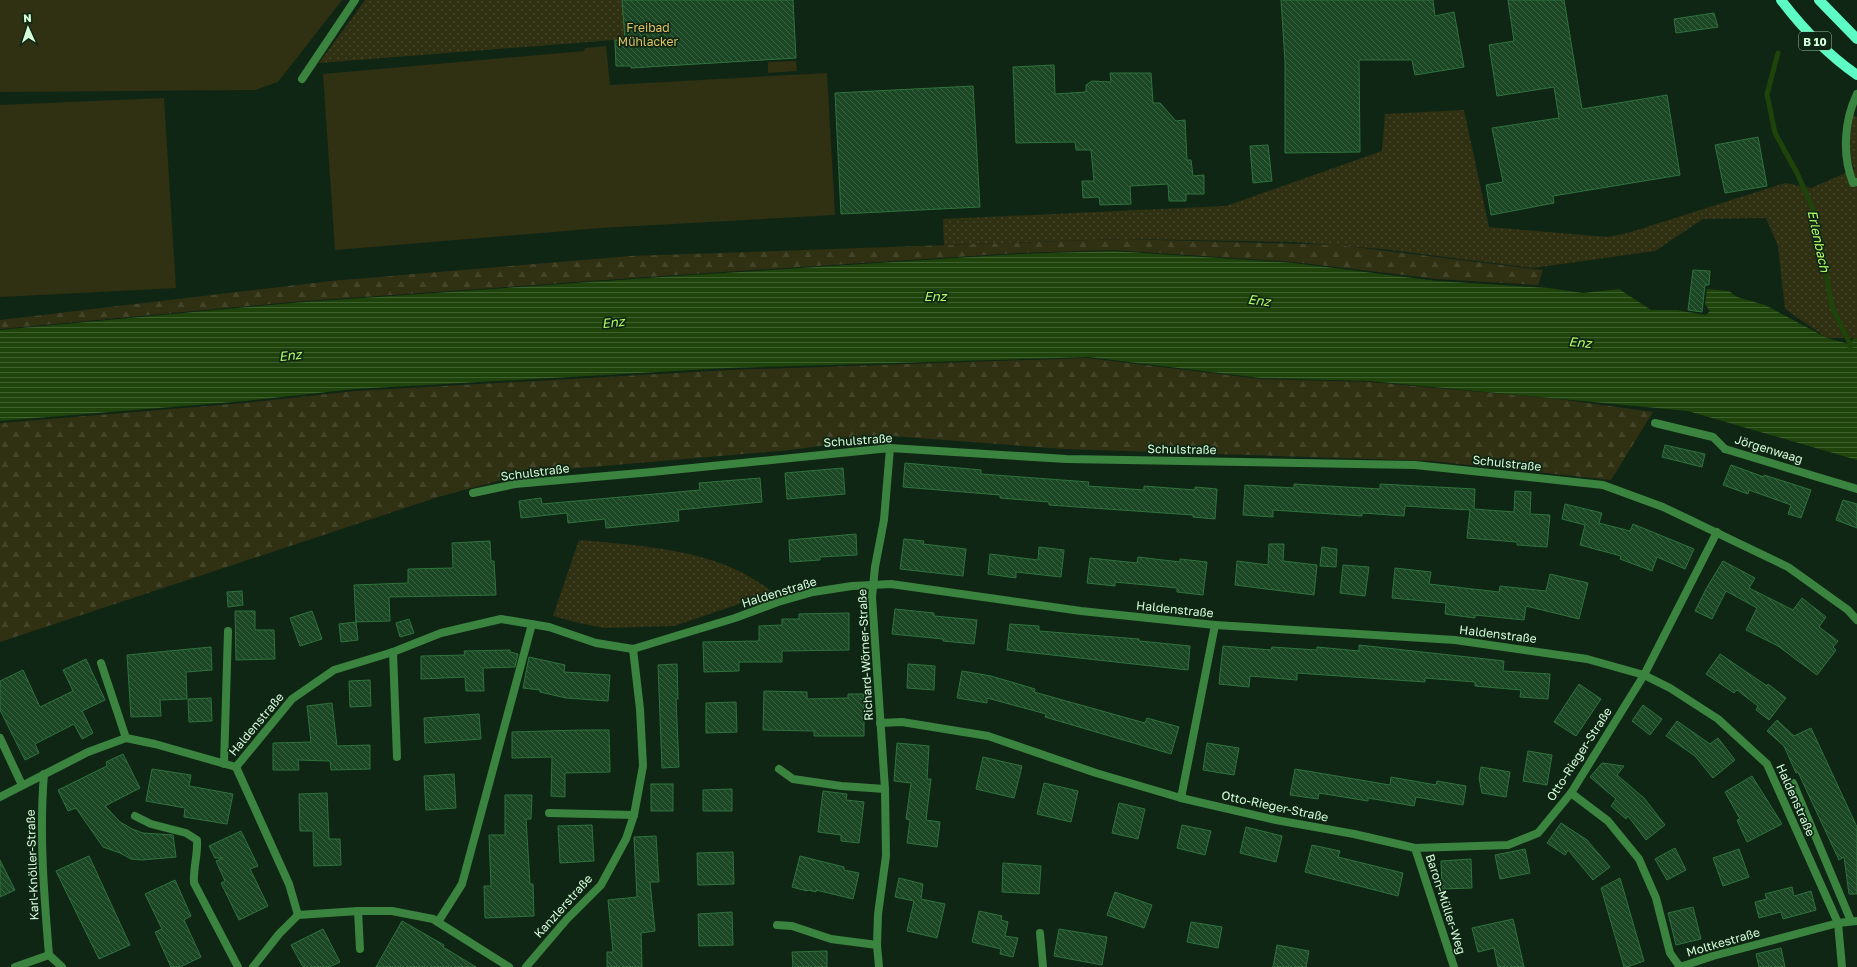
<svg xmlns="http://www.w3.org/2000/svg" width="1857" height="967" font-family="'Golos Text',sans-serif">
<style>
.grass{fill:#303013}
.forest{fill:url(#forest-firs)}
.park{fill:url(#park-dots)}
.water{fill:url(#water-rules)}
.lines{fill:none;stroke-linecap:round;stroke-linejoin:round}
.stream{stroke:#1e440b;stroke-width:5}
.building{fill:url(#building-back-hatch);stroke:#2e723d}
.service{stroke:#3b8440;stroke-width:8}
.minor{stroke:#3b8440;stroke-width:8}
.primary{stroke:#5efcc5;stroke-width:10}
.labels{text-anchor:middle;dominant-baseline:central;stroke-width:3.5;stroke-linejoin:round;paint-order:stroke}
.shield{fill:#102614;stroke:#9abd9f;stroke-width:1}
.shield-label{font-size:11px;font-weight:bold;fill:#d5fedb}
.park-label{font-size:12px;fill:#dec262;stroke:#102614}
.street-label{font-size:12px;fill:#d5fedb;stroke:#102614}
.water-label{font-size:13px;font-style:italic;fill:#b3fd65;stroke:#102614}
</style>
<defs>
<pattern id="forest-firs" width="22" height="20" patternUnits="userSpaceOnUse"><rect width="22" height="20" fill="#303013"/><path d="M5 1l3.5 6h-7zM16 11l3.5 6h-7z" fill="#43452a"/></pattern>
<pattern id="park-dots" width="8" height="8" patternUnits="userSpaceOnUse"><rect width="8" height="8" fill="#303013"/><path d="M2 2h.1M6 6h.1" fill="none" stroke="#43452a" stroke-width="1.8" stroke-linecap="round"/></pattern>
<pattern id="water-rules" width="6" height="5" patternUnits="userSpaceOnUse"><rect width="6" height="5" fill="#1e440b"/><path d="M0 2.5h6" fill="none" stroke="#3e602e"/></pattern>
<pattern id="building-back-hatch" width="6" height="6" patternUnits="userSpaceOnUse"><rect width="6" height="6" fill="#1c4725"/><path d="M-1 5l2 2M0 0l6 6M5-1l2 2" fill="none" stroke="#3c6344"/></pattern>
</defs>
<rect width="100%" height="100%" fill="#102614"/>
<!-- grass -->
<g class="grass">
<polygon points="0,0 342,0 278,82 255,90 0,92"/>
<polygon points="606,46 610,85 827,73 835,215 601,228 335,250 323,74 584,51 585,48"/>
<polygon points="796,61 797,71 768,73 768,62"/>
<polygon points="164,98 176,288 0,297 0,105"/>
</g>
<!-- forest -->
<g class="forest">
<polygon points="1123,239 1338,245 1543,270 1538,285 1437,279 1294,262 1113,250 1018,253 676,275 291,302 0,329 0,320 331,281 630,256"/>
<polygon points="1087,358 1260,379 1370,382 1558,399 1653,412 1611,480 1432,461 1063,449 892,436 790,450 532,472 438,497 0,642 0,423 245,403 355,391 729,370"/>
</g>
<!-- park -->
<g class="park">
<polygon points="365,0 793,0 796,58 631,68 631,66 616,66 614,40 319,63"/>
<polygon points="1464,110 1489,227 1607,237 1628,233 1785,183 1811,188 1855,169 1847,154 1852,114 1857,117 1857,338 1827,338 1785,309 1778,246 1766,218 1703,219 1655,251 1533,268 1382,249 1294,242 1123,239 944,245 943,219 1226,206 1382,151 1385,114"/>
<path d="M579,540c64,6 140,9 192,51l-17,8 -80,27 -70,2 -25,-5 -26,-7z"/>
</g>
<!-- water -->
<polygon class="water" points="1113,251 1294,263 1437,281 1548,288 1583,293 1619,289 1651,310 1676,310 1706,315 1710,311 1705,304 1707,289 1729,291 1737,297 1765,305 1827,338 1849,344 1854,338 1857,338 1857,460 1688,411 1370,381 1260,378 1088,357 728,368 355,389 245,401 0,421 0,330 291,303 677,276 1018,254"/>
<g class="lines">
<!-- stream -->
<polyline class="stream" points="1778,53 1767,94 1775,133 1797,173 1815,213 1832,307 1850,344 1850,349"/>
</g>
<!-- building -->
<g class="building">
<polygon points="622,0 793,0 796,58 631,68 631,66 616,66 615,40 625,40"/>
<polygon points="1281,0 1433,0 1435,16 1454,12 1464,67 1415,75 1412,60 1359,60 1360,152 1285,153 1285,61"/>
<polygon points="1508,0 1564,0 1582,109 1667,95 1680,175 1553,196 1554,203 1491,215 1486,185 1503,182 1492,128 1559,118 1554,87 1497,96 1489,45 1514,41"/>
<polygon points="1714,13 1718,27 1676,33 1674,19"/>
<polygon points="1054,65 1055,94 1086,92 1086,85 1092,81 1111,82 1110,73 1151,73 1153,103 1160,103 1176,121 1185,120 1187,160 1191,160 1193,176 1204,175 1204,194 1186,194 1186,201 1169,201 1168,184 1130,186 1131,204 1100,205 1099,197 1083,198 1082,181 1094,181 1091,150 1076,150 1075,142 1016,143 1013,67"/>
<polygon points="973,86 980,207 841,214 835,93"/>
<polygon points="1758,137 1767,186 1725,193 1715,145"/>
<polygon points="1268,145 1272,181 1253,183 1250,146"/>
<polygon points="1693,270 1710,271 1709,285 1705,285 1702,312 1688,310"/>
<polygon points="1665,445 1705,454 1702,467 1662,457"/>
<polygon points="905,463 981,470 981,474 1089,482 1088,486 1144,490 1144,486 1195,490 1195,487 1217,489 1215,519 1193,517 1193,515 1049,505 1049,502 1000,498 1000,495 903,487"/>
<polygon points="1731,465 1764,477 1764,475 1811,490 1801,518 1788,514 1791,505 1749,490 1748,494 1723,485"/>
<polygon points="843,468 845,494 787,499 785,473"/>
<polygon points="760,478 762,502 678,510 679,521 606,528 605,519 568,523 567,513 521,518 519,501 541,498 542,504 700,490 699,483"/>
<polygon points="1294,484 1380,489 1380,484 1475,489 1474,509 1514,512 1515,491 1531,492 1530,514 1550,515 1547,547 1517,545 1517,542 1467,538 1470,510 1405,506 1404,516 1362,513 1362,516 1273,510 1273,517 1243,515 1245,485 1294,488"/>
<polygon points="1843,500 1857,504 1857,528 1836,520"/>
<polygon points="1565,504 1602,513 1599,523 1630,531 1633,524 1694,549 1685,569 1657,557 1652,571 1620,559 1621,556 1580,545 1585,525 1562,519"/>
<polygon points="856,534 857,555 820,557 820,560 790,562 789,540"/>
<polygon points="904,539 924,541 923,544 966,549 963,576 900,569"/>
<polygon points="490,541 491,561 494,561 496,595 389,597 390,621 356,622 354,585 408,583 408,569 453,568 452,543"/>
<polygon points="1269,544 1284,544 1283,561 1317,565 1314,595 1235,585 1237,561 1268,565"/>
<polygon points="1039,547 1064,550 1061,577 1016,572 1016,578 988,574 990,554 1038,560"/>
<polygon points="1322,547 1337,549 1336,567 1320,566"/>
<polygon points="1138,557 1180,562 1180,559 1207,562 1203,595 1177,592 1177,588 1115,582 1115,586 1087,583 1090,558 1137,563"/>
<polygon points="1723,561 1755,578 1749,588 1793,610 1802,598 1826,617 1819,627 1838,641 1833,647 1836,650 1817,675 1778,646 1746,630 1757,608 1726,591 1712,619 1695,611 1706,589"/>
<polygon points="1343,565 1369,567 1365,596 1340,593"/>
<polygon points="1395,568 1431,572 1429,584 1499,592 1500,586 1546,591 1550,574 1588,583 1579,619 1526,606 1524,620 1475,615 1475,618 1445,614 1446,603 1392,598"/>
<polygon points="242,591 243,605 228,607 227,592"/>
<polygon points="895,609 934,613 934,616 977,620 974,644 943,641 943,639 892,634"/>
<polygon points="235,611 255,611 255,630 274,630 275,659 236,660"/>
<polygon points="312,611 322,639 300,646 290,618"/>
<polygon points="849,613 849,650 782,651 782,662 739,662 739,671 704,672 703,642 759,641 759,626 782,625 782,619 799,619 799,614"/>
<polygon points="409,619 414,633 400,637 396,623"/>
<polygon points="356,622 358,640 341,642 339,624"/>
<polygon points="1010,624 1039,626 1039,631 1139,639 1139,641 1190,646 1188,670 1007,650"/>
<polygon points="1359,645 1504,661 1503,671 1550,674 1548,699 1520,697 1521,690 1475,686 1475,682 1425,678 1425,682 1297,673 1297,680 1250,676 1249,687 1219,684 1223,646 1271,650 1272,647 1317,650 1317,647 1359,651"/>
<polygon points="211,647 212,670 186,672 187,699 160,700 161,716 131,717 127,655"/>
<polygon points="510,650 510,652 518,654 515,667 483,668 484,691 466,691 465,677 421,679 421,656 465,655 464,651"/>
<polygon points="1720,654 1767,686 1768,684 1786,698 1769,720 1756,710 1758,706 1737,690 1734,693 1706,674"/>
<polygon points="529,657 565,665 564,672 610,675 608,701 566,698 540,692 540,690 523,688"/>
<polygon points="86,659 105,700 82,711 93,733 82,739 74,724 35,744 39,753 25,760 0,710 0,681 23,670 40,707 73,691 63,670"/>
<polygon points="677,664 678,699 676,699 679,767 662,768 658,665"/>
<polygon points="908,664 935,666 934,690 907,688"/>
<polygon points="962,671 991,676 1035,689 1034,692 1145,723 1147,718 1179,727 1171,754 1045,717 1046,714 987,698 987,703 957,698"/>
<polygon points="370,680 371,706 350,707 349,681"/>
<polygon points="1579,684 1601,699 1576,736 1554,722"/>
<polygon points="764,691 807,692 807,699 848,698 848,694 864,694 864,736 814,736 814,731 763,730"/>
<polygon points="211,698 212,721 189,722 188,699"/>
<polygon points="736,702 737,732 706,733 706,703"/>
<polygon points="332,703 337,746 370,745 370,769 331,770 330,761 298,760 299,770 273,770 273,743 311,742 307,706"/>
<polygon points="1643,705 1662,719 1650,735 1632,721"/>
<polygon points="479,714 481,739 425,743 424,718"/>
<polygon points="1777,720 1794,736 1811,728 1857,827 1857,894 1849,894 1844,857 1839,860 1798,772 1796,773 1784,746 1767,731"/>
<polygon points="1677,721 1710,744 1718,738 1735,760 1713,778 1695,756 1666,736"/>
<polygon points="580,730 609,730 610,772 565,773 565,797 551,796 552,757 512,758 512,732"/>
<polygon points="897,743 929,746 927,779 931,779 926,820 940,822 937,847 907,843 910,820 906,819 911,783 894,781"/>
<polygon points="1207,743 1239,748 1234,775 1203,770"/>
<polygon points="1528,751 1552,755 1547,785 1523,781"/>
<polygon points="123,754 140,788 105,806 120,822 132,829 143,833 173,835 176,857 142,860 131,859 120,853 103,847 76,808 68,811 58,790 107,766 106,762"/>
<polygon points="983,757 1022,766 1014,798 976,789"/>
<polygon points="1602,763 1624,766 1617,775 1644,798 1665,825 1646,840 1628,816 1626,819 1611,806 1616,799 1590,777"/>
<polygon points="1481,767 1510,772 1506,797 1482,793 1479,778"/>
<polygon points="152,769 191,775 189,786 233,794 227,824 184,817 185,808 146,801"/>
<polygon points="1295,769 1390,785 1391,777 1436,785 1437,781 1466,786 1463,805 1416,797 1414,806 1368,798 1368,801 1319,793 1318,799 1290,795"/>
<polygon points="454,774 456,808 426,810 424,776"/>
<polygon points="1752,776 1782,824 1747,842 1737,820 1740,819 1725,792"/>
<polygon points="1044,783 1078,791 1071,822 1037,814"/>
<rect x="651" y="784" width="22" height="27"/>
<polygon points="732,789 732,811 703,811 703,790"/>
<polygon points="823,791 847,794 846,800 864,802 859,843 841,841 841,835 818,832"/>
<polygon points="327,793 329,839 340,839 341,865 314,866 313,831 300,831 299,794"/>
<polygon points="505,795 532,795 531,819 526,819 530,884 533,884 534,916 485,918 484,886 491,886 489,835 505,835"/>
<polygon points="1119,803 1145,809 1138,839 1112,833"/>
<polygon points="1561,823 1587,840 1610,867 1593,880 1568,850 1565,855 1547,843"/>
<polygon points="592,825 594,861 560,863 558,826"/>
<polygon points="1182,825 1211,831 1205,855 1177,848"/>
<polygon points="1246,827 1282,836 1276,862 1240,853"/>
<polygon points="241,831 258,866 250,869 268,906 239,920 221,883 225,881 216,861 223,858 215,858 209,846"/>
<polygon points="656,836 659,882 650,882 655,931 641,933 642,967 607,967 607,952 613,952 608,900 637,897 634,837"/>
<polygon points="1312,845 1340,851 1338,857 1403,873 1398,896 1305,872"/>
<polygon points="1675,848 1686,870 1667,880 1655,859"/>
<polygon points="1525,849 1530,873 1500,879 1495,855"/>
<polygon points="1739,849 1749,877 1723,886 1713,858"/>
<polygon points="733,852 734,884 698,885 697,853"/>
<polygon points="89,856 130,945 99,959 56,871"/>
<polygon points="800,856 844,867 844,870 859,873 853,899 816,890 816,892 808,890 807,891 792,887"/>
<polygon points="1471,859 1472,888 1442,889 1441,861"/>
<polygon points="0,860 15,890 0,897"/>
<polygon points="1003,863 1041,866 1039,894 1002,892"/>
<polygon points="899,878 923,884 921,899 945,904 937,938 907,931 914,901 895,897"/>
<polygon points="1620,878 1644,961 1627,967 1624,967 1601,888"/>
<polygon points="175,880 191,916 184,920 201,957 180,967 171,967 155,932 162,929 145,894"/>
<polygon points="1792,887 1794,896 1811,891 1816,910 1783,919 1781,912 1759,918 1755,902 1767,899 1765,894"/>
<polygon points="1115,892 1152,905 1144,928 1107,915"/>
<polygon points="1693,907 1701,939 1676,945 1668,913"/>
<polygon points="979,911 1002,916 1001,920 1008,922 1005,936 1018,938 1013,957 1000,954 1001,949 972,942"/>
<polygon points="732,912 733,945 699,946 698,914"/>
<polygon points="1513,919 1524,967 1498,967 1494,948 1478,952 1472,928"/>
<polygon points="402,921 444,945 443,947 476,967 376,967"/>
<polygon points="1191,922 1222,927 1218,948 1187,942"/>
<polygon points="323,929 340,962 330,967 303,967 291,945"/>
<polygon points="1059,929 1107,937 1102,965 1054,956"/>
<polygon points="1277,945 1309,951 1306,967 1273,967"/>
<polygon points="1781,948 1785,967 1759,967 1756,954"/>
<polygon points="827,951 827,967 793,967 792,952"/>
</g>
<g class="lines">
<!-- service -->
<g class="service">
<polyline points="302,79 355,0"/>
<path d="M1857,94c-13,27 -15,61 -4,89l4,-1"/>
<polyline points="1655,423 1713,437 1725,449"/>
<path d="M135,816l16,8 35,9 11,7c1,15 -4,28 -3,43l44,84"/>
<polyline points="438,922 462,884 532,624"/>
</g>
<!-- minor -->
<g class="minor">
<polyline points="1725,449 1857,489"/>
<polyline points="473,493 515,484 652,472 890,448 1066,459 1415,465 1603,485 1663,507 1788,567 1848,610 1857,620"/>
<polyline points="393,652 397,757"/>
<polyline points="101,663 126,738"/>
<polyline points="880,723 902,722 988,736 1096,773 1181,798 1276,820 1354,834 1415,848 1508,845 1538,833 1571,793 1644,675 1717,532"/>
<polyline points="0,738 22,785"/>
<polyline points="224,764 228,631"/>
<polyline points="236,767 289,884 298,915"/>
<polyline points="779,769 793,779 841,786 885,789"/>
<path d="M44,774c-5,61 0,120 5,181l13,12"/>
<polyline points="1793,783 1851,921"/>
<polyline points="1571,793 1608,821 1639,859 1656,898 1670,953 1680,967 1713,956 1838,923 1857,921"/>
<polyline points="0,797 88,752 126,738 155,744 236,767 292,699 334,670 393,652 441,633 501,619 549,627 596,643 633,649 735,618 778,602 813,592 852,586 891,584 1081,611 1215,625 1455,640 1587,659 1644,675 1670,688 1718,719 1767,764 1838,923 1842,967"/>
<polyline points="1181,798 1215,625"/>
<polyline points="549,813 634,815"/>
<polyline points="1415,848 1454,967"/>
<polyline points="358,911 360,949"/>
<polyline points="777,925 792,926 831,939 877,945"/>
<polyline points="1040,933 1043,967"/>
<polyline points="15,967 49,955"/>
<polyline points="253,967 279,934 298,915 358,911 392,911 433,919 509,967"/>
<polyline points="526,967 567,919 601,885 626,839 634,815 643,766 640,709 633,649"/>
<polyline points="879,967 877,945 878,914 886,856 885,789 872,597 875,567 884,520 890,448"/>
</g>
<!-- primary -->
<g class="primary">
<path d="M1781,0c22,29 46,54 76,75"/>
<polyline points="1819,0 1857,39"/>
</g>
</g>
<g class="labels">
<!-- shield labels -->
<rect class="shield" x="1799" y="32" width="32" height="18" rx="3"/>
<g class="shield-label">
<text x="1815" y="41">B 10</text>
</g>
<!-- park labels -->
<g class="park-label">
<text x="648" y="27">Freibad<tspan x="648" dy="14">Mühlacker</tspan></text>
</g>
<!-- street labels -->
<g class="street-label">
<text transform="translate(858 440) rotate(-4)">Schulstraße</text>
<text transform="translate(1182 449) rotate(1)">Schulstraße</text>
<text transform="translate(1769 449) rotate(17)">Jörgenwaag</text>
<text transform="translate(1507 463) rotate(6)">Schulstraße</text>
<text transform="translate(535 472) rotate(-7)">Schulstraße</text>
<text transform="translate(779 592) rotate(-17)">Haldenstraße</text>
<text transform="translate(1175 609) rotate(6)">Haldenstraße</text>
<text transform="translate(1498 634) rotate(7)">Haldenstraße</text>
<text transform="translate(865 655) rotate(-93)">Richard-Wörner-Straße</text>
<text transform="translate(256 724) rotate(-50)">Haldenstraße</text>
<text transform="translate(1579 754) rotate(-57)">Otto-Rieger-Straße</text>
<text transform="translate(1796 800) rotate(66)">Haldenstraße</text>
<text transform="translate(1275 806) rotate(12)">Otto-Rieger-Straße</text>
<text transform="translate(32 865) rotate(-92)">Karl-Knöller-Straße</text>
<text transform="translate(1446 904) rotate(72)">Baron-Müller-Weg</text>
<text transform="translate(563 906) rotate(-48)">Kanzlerstraße</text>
<text transform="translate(1723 942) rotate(-16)">Moltkestraße</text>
</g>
<!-- water labels -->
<g class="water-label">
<text transform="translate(1819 241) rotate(78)">Erlenbach</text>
<text x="935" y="296">Enz</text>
<text transform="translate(1259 300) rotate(8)">Enz</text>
<text transform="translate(613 322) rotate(-6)">Enz</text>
<text transform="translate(1580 342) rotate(5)">Enz</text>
<text transform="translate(290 355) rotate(-6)">Enz</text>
</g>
</g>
<!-- north arrow -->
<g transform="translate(28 28) rotate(357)" stroke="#102614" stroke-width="3" paint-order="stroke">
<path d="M0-3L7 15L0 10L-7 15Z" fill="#d5fedb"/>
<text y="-6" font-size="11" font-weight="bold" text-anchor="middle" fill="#d5fedb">N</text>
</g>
</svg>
